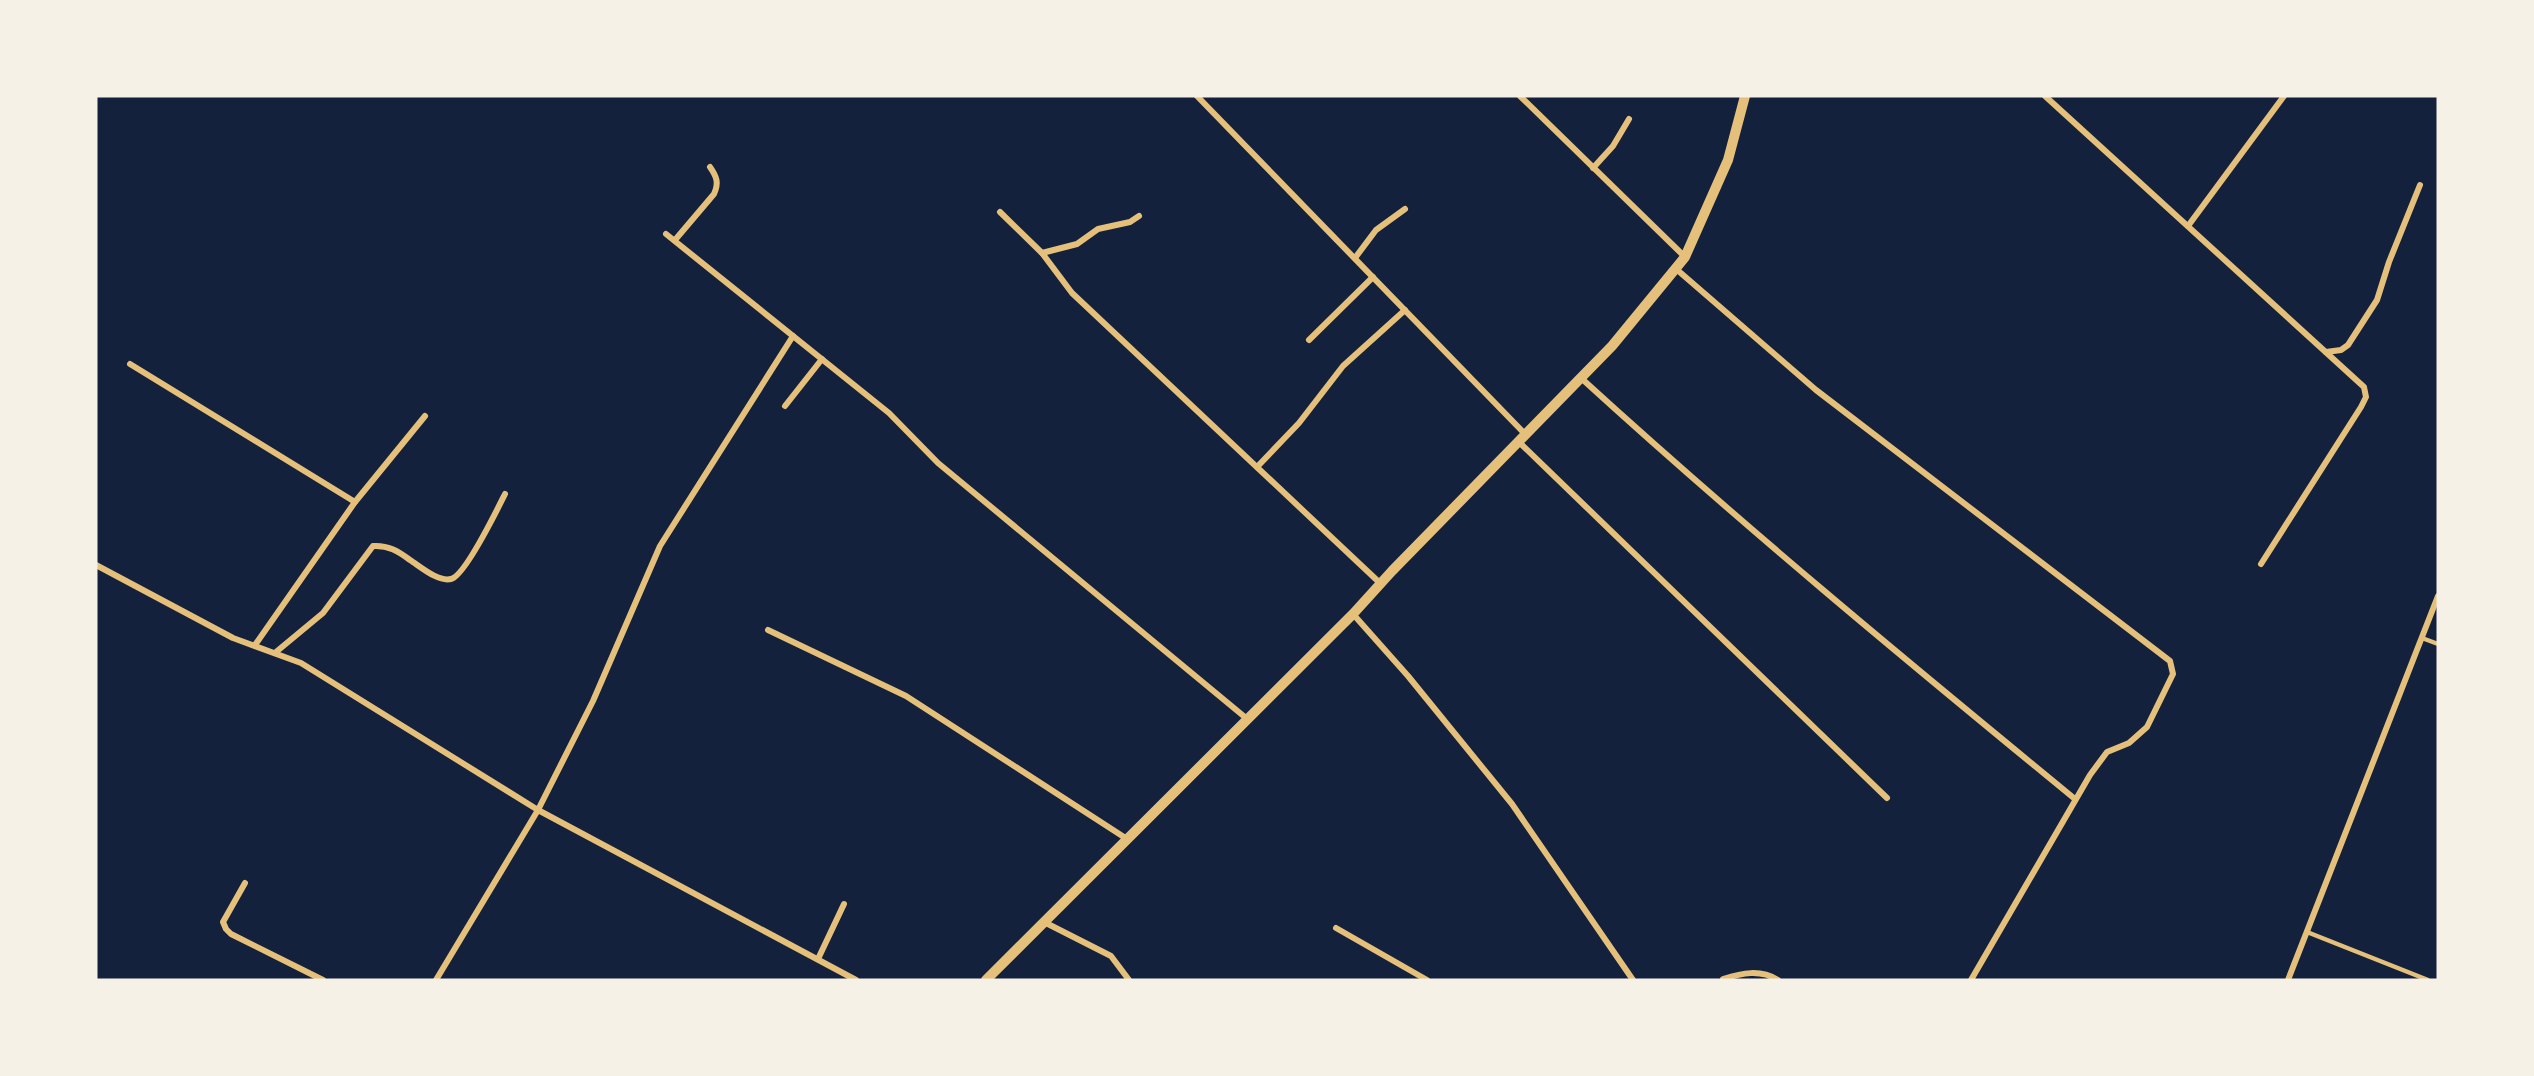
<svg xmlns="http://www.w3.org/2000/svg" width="2534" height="1076" font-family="'Source Serif 4',serif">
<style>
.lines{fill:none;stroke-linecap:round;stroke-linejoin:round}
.service{stroke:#e5c07b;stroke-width:4.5}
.minor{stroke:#e5c07b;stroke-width:6}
.tertiary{stroke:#e5c07b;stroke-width:10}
</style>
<rect width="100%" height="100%" fill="#14213d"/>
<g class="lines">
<!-- service -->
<g class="service">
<polyline points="2422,638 2438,644"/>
<polyline points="2307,932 2428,980"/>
</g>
<!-- minor -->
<g class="minor">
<polyline points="1197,96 1525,434"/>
<polyline points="1520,96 1685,257"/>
<polyline points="2045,96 2364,387 2366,397 2361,407 2261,564"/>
<polyline points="1593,168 1613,146 1629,119"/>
<polyline points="1000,212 1042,253 1072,293 1381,584"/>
<polyline points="2188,226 2284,96"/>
<polyline points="666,234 889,413 938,463 1246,718"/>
<path d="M675,240l39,-46c5,-11 3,-17 -4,-27"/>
<polyline points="1042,253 1077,244 1098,229 1130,222 1139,216"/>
<polyline points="1355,258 1376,230 1405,209"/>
<polyline points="1675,268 1816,390 2170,661 2173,674 2147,727 2129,743 2107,752 2090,775 1971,980"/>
<polyline points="1309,340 1373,277"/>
<polyline points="2326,352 2341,350 2348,345 2377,300 2389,262 2420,185"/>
<polyline points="130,364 355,502"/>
<path d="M1581,378c160,146 327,284 494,421"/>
<polyline points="785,406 822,359"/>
<polyline points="1519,442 1887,798"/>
<polyline points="1257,467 1299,423 1343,366 1405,310"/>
<polyline points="96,565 233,638 301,663 538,810 856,980"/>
<polyline points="1353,614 1408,676 1512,804 1633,980"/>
<polyline points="768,630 906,696 1127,839"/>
<polyline points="255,645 355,502 425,416"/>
<path d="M276,652l47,-39 50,-67c15,-1 25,5 37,14 11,7 28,22 41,19 14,-3 47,-71 54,-85"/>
<polyline points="245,883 223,922 226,929 231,934 323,980"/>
<polyline points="1044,922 1111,956 1129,980"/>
<polyline points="1336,928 1427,980"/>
<polyline points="818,959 844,904"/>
<path d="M1723,979c19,-6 37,-10 55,1"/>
<polyline points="436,980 538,810 593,701 660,546 793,336"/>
<polyline points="2288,980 2438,596"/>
</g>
<!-- tertiary -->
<polyline class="tertiary" points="986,980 1353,614 1392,571 1612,346 1685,257 1728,160 1745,96"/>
</g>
<!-- border -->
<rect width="2534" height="1076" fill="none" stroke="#f6f1e7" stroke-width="195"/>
</svg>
